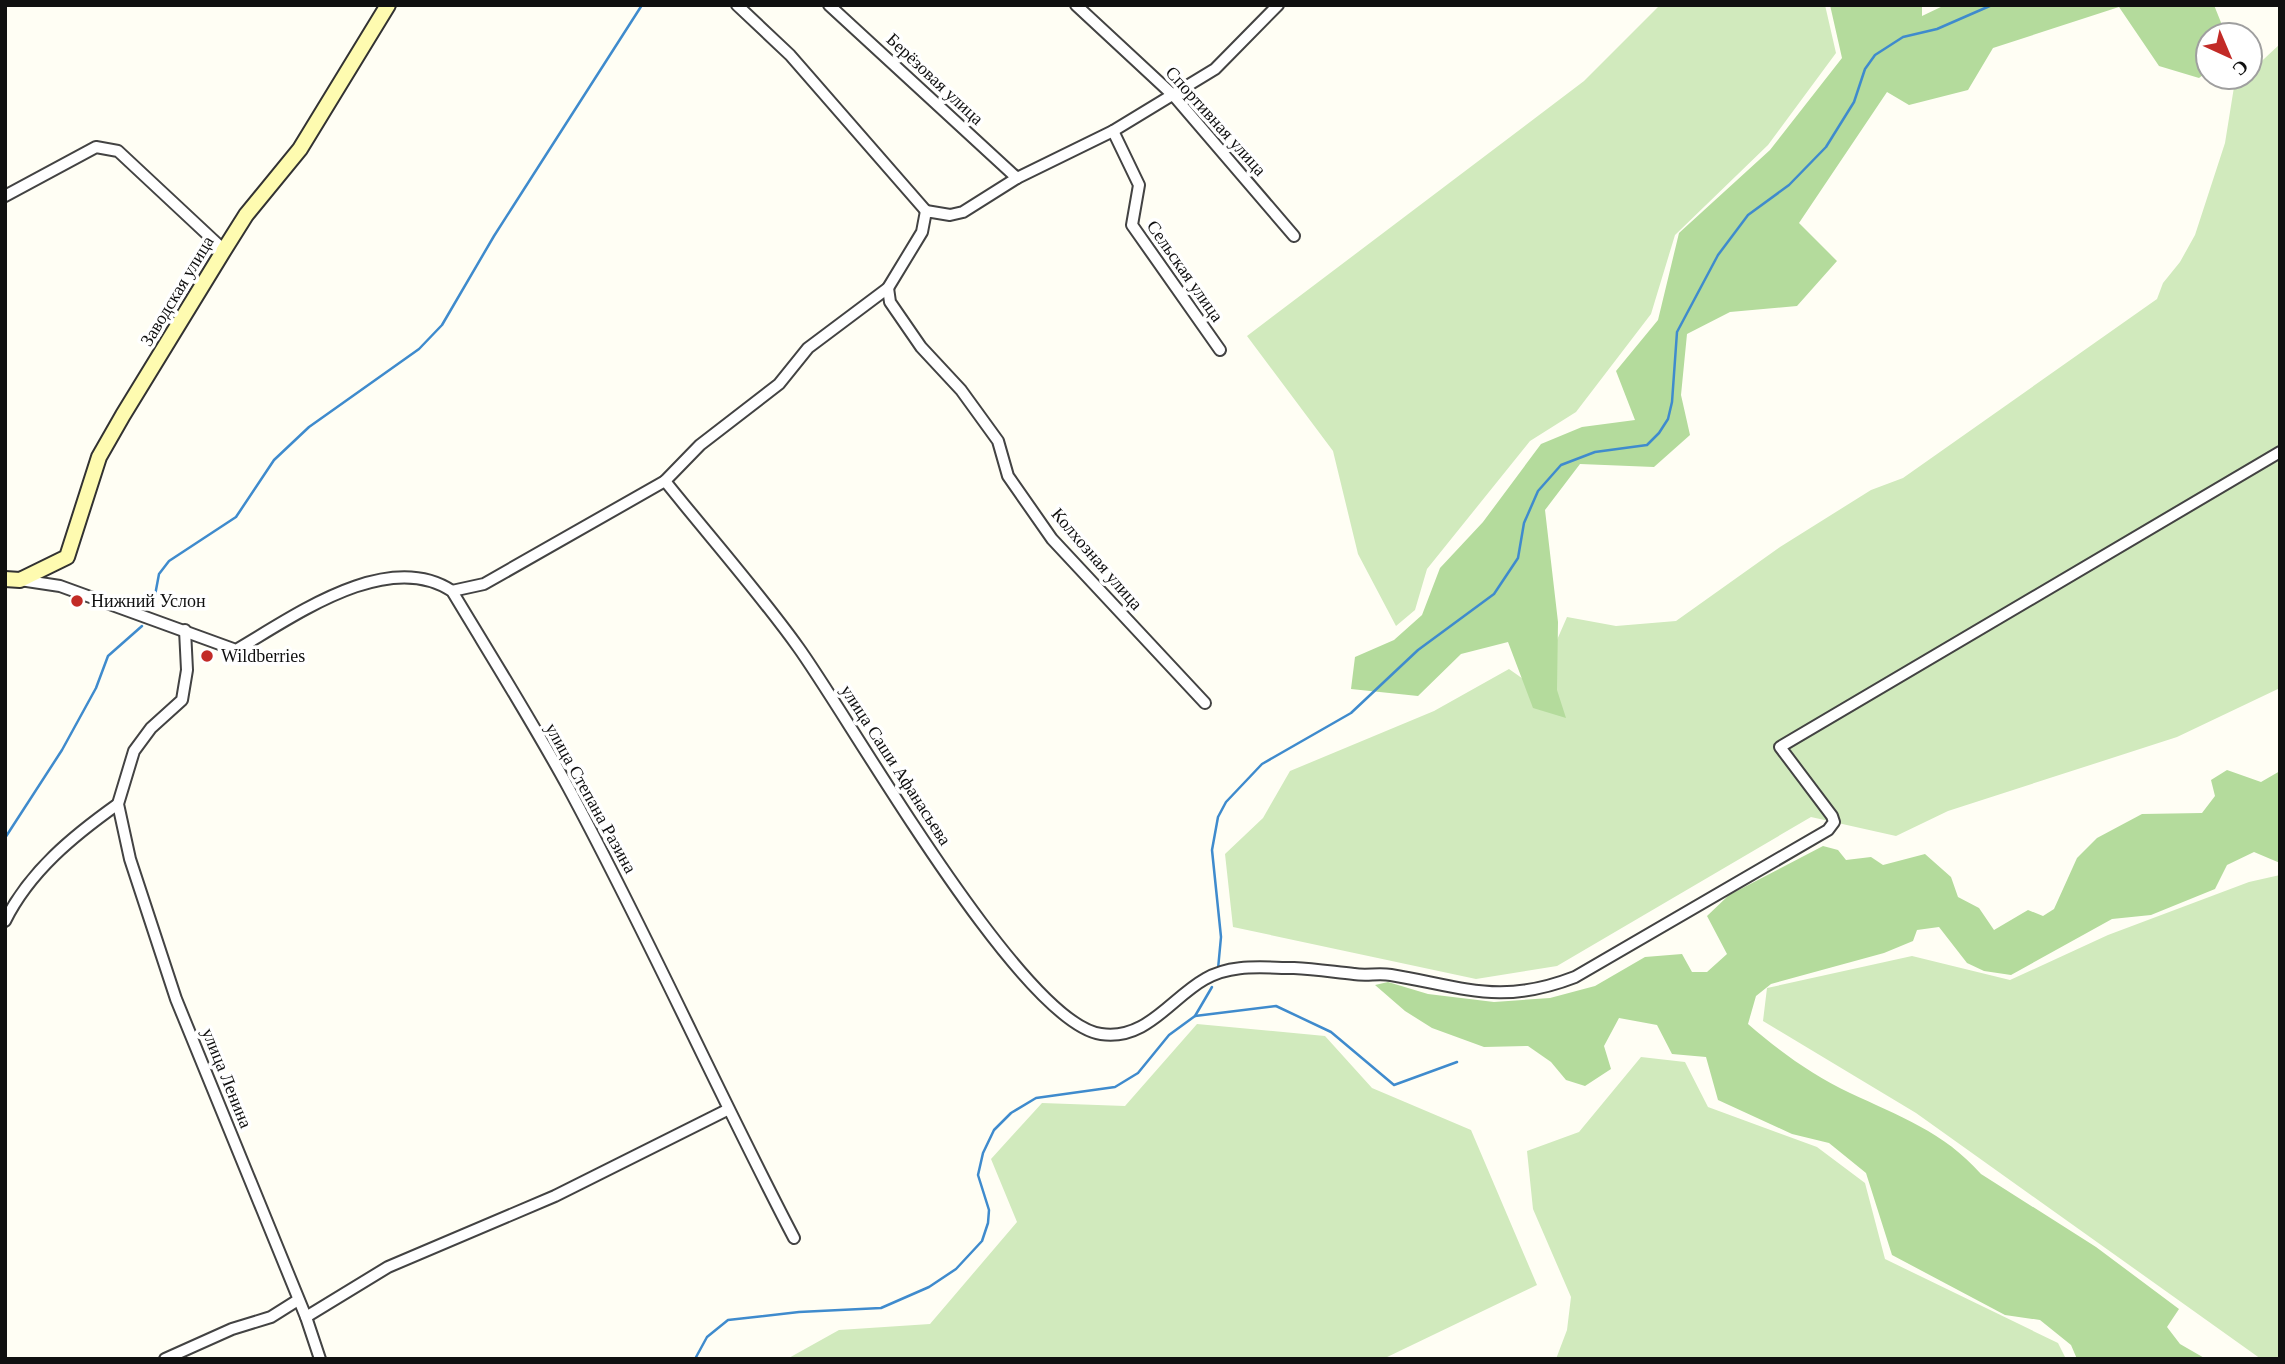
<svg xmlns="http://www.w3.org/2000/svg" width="2285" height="1364" font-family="'Times New Roman',serif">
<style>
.green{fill:#d1eabd}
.forest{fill:#b4db9c}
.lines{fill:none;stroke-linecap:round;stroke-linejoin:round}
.stream{stroke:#3f8bcd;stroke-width:2.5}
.street-casing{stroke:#434343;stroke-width:14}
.secondary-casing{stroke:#323232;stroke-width:18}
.street{stroke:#fff;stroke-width:10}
.secondary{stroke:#fefbb0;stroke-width:14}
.poi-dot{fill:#c22b27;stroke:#fff;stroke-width:2.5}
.labels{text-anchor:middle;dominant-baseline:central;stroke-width:7;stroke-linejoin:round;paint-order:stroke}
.street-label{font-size:18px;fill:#101010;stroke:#fff}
.poi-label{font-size:18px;fill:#101010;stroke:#fff;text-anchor:start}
</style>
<rect width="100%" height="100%" fill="#fffef4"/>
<!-- green -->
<g class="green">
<polygon points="1660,5 1825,5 1836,53 1768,145 1675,235 1651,314 1576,412 1530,441 1427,569 1415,610 1396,626 1358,554 1333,451 1247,336 1584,81"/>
<polygon points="2280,44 2280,688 2177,737 1948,811 1896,836 1811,817 1557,966 1476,979 1233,927 1225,854 1263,818 1290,771 1434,711 1509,669 1536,688 1567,617 1616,626 1676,621 1780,547 1871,490 1903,478 2157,299 2163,283 2180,262 2195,235 2225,143 2234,87 2245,77 2250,77 2250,72"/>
<polygon points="2280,875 2280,1359 2261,1359 1916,1113 1763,1021 1767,988 1912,956 2010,980 2108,935 2249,882"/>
<polygon points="1197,1024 1325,1036 1372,1088 1471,1130 1537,1285 1383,1359 787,1359 839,1330 930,1324 1017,1222 991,1159 1042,1103 1125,1106"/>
<polygon points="1641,1057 1685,1062 1708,1107 1817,1147 1865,1183 1885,1259 2058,1343 2066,1359 1556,1359 1567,1330 1571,1297 1533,1209 1527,1151 1579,1132"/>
</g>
<!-- forest -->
<g class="forest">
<polygon points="1830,5 1922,5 1922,16 1945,5 2214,5 2226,35 2208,35 2208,71 2199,78 2159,66 2119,7 1993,48 1968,90 1909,105 1887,92 1799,223 1837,261 1797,306 1730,312 1687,334 1681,395 1690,435 1654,467 1580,464 1545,510 1558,622 1557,690 1566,718 1533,708 1508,642 1461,654 1418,696 1351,689 1355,657 1394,640 1422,615 1440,568 1483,522 1541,444 1582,427 1635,420 1616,371 1658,320 1679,233 1770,150 1842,58"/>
<path d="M2227,770l34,12 19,-11v92l-26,-11 -27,13 -12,24 -64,26 -39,4 -101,56 -27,-4 -17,-8 -28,-36 -22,3 -4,11 -29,12 -113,31 -15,12 -8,28c31,27 64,51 102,69 49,23 94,39 131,81l115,73 83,62 -12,18 13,17 26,15h-129l-6,-14 -31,-25 -35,-5 -113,-60 -26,-82 -37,-30 -37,-9 -74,-34 -12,-43 -34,-3 -15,-29 -38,-7 -15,28 7,23 -26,17 -19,-6 -15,-18 -23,-16 -44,1 -52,-19 -27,-17 -30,-26 13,-3 40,12 66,8 56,-4 45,-12 50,-29 37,-3 10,18h15l20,-18 -20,-38 22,-21 94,-49 15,4 8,10 25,-3 12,8 42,-11 26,23 7,20 21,11 15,22 34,-20 15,6 11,-7 23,-51 20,-20 45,-24 60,-1 13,-17 -4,-16z"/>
</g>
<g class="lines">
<!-- stream -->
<g class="stream">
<polyline points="153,606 159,574 169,561 236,517 274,460 309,427 419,349 442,325 494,236 642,5"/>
<polyline points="5,838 62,750 96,688 108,656 142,626"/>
<polyline points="1218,969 1221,937 1212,850 1218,817 1226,802 1262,764 1351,713 1418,650 1494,594 1518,558 1524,523 1538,491 1561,465 1595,452 1647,445 1659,433 1668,419 1672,402 1677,332 1718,255 1748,215 1789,185 1826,147 1854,102 1865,69 1875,55 1903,37 1937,29 1992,5"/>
<polyline points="1195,1016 1212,987"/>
<polyline points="695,1359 707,1337 728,1320 799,1312 881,1308 929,1287 956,1269 982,1241 988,1223 989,1210 978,1175 983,1153 994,1130 1011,1113 1036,1098 1115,1087 1138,1073 1169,1035 1195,1016 1276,1006 1331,1032 1394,1085 1457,1062"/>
</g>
<defs>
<g id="street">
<polyline points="737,5 790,55 926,211"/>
<polyline points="829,5 1017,178"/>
<polyline points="1076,5 1174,96 1294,236"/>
<polyline points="1113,131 1139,185 1132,225 1220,350"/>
<polyline points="5,196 96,147 118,151 224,250"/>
<polyline points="888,288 890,302 921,347 961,390 998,441 1008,476 1052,539 1205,703"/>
<path d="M665,481c44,55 92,109 133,166 53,73 223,376 303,387 45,7 70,-36 104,-55 27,-16 59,-11 89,-11 21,1 40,4 60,6 12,2 25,-1 37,1 73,12 109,31 184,2l253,-147 6,-8 -2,-6 -52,-69 500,-295"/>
<path d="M20,580l40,6 176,64c57,-33 151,-102 216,-59 39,65 80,130 116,196 80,148 148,302 226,451"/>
<polyline points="452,591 484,584 665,481 700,445 779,384 808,348 888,288 922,232 926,211 950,215 963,212 1017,178 1113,131 1215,69 1278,5"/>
<polyline points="185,630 187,670 182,700 151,728 134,751 118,804 130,859 176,999 306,1317 320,1359"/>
<path d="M5,921c25,-50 68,-85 113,-117"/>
<polyline points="306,1317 388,1267 555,1196 727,1110"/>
<polyline points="165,1359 232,1329 271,1317 298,1300"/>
</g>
<polyline id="secondary" points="5,579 20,580 67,557 99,457 123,415 224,250 246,215 300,149 388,5"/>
</defs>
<!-- street casing -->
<use href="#street" class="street-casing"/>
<!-- secondary casing -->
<use href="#secondary" class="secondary-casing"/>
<!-- street -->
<use href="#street" class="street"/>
<!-- secondary -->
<use href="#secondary" class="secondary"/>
</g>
<!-- markers -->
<g class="poi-dot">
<circle cx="77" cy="601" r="7"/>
<circle cx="207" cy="656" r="7"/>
</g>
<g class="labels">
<!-- street labels -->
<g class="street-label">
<text transform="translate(935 79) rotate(43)">Берёзовая улица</text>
<text transform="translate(1216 121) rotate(48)">Спортивная улица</text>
<text transform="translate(1185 271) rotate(55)">Сельская улица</text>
<text transform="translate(177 291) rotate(-59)">Заводская улица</text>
<text transform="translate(1097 559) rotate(49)">Колхозная улица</text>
<text transform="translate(896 765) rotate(57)">улица Саши Афанасьева</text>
<text transform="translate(591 798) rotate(61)">улица Степана Разина</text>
<text transform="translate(227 1078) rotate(68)">улица Ленина</text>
</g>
<!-- poi labels -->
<g class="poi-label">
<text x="91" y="601">Нижний Услон</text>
<text x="221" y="656">Wildberries</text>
</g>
</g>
<!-- border -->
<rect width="2285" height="1364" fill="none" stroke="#101010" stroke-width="14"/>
<!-- north arrow -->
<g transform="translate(2229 56) rotate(136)"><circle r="33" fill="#ffffff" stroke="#9f9f9f" stroke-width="2"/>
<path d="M0-5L12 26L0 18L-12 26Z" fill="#c22b27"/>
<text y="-10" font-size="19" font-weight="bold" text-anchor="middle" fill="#101010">С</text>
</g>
</svg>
